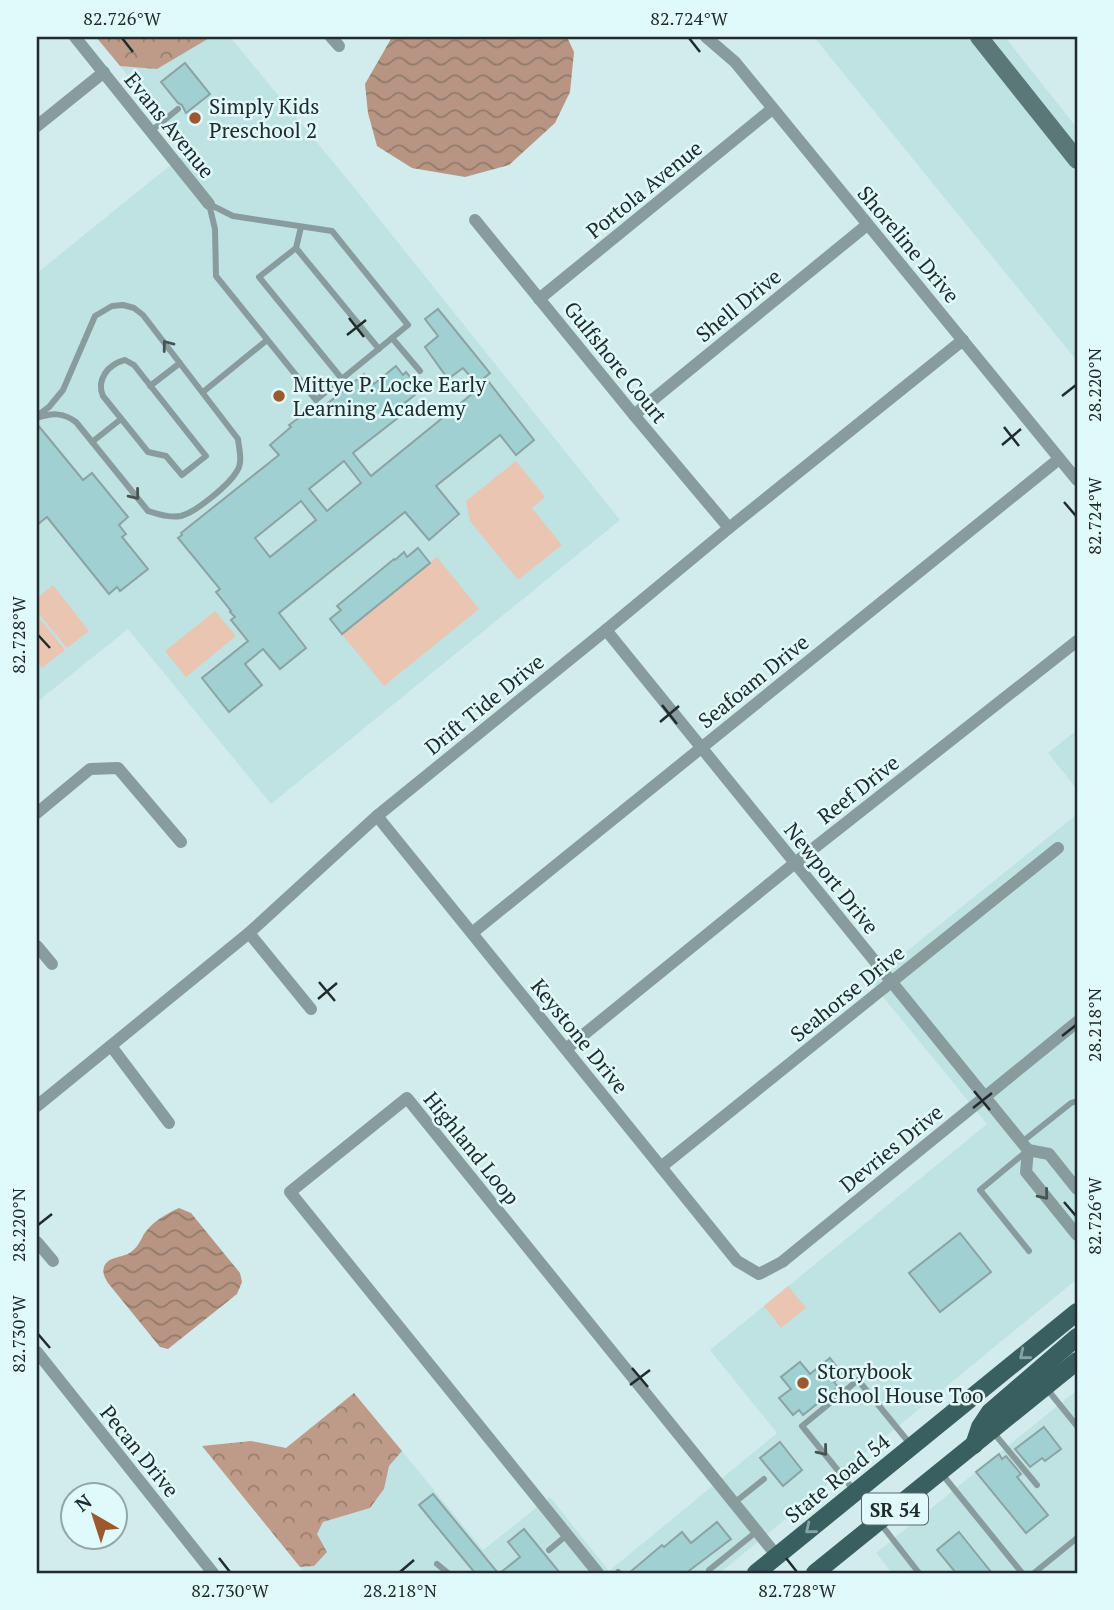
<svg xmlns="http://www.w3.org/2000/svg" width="1114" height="1610" font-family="'PT Serif',serif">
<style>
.built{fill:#bfe2e3}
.green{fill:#eac6b2}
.forest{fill:url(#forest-crowns)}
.water{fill:url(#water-waves)}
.building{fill:#a1d0d2;stroke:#8ba3a4;stroke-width:2;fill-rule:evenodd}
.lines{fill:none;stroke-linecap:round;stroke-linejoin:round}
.service{stroke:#889c9d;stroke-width:6}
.minor{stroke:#889c9d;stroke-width:12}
.secondary{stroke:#5b7879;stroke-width:18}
.primary{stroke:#3a5f60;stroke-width:18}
.oneway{stroke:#455353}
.oneway2{stroke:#85a4a5}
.ticks{fill:none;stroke:#212b2b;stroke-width:2.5}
.poi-dot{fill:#9d582d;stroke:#e0f9fa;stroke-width:2.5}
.labels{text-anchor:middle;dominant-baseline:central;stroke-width:5;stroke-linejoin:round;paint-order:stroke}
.shield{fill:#e0f9fa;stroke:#5a6969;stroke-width:2}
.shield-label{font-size:19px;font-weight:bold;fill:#212b2b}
.poi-label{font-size:21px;fill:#212b2b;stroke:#e0f9fa;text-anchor:start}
.street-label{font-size:21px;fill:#212b2b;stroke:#e0f9fa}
.neatline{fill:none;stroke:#212b2b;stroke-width:2.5}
.ticks-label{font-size:18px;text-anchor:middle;fill:#212b2b}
</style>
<defs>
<pattern id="forest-crowns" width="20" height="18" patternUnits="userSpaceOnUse" patternTransform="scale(1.75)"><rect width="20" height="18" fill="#bd9b88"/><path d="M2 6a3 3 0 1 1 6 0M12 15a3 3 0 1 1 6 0" fill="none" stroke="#997f6f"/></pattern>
<pattern id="water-waves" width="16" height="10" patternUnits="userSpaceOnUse" patternTransform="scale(1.75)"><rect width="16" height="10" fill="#b79582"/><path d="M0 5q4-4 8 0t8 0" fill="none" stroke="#947a6b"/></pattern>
</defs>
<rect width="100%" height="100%" fill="#d2eced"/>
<!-- built -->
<g class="built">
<polygon points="211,37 230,37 352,185 620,520 271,804 128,629 37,702 37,273 188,151 120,66 157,68"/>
<polygon points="814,37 970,37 1077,174 1077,361"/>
<polygon points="989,37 1005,37 1077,128 1077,147"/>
<polygon points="1077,730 1077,789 1048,753"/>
<polygon points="1077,814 1077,1279 720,1573 306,1573 300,1567 314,1566 317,1534 323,1522 370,1508 384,1489 389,1466 402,1451 483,1550 550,1497 609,1571 777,1433 710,1350 987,1124 870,981"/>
<polygon points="1077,1390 1077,1573 892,1573 876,1553"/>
</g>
<!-- green -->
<g class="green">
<polygon points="516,461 545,497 532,508 562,545 518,580 470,521 466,501"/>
<polygon points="437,557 479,609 384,686 342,634"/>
<polygon points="53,585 89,631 67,648 37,612 37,598"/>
<polygon points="215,611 236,636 186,677 165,651"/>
<polygon points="37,615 65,650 42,668 37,661"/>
<polygon points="788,1286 806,1308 781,1328 764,1306"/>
</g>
<!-- forest -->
<g class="forest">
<polygon points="96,37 211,37 157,69 120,66"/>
<polygon points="354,1393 402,1451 389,1466 384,1489 370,1508 323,1522 317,1534 327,1552 314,1566 300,1567 202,1446 251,1441 286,1448"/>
</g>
<!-- water -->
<g class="water">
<polygon points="392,37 567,37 574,52 570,92 555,123 509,165 465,177 412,168 377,146 368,113 365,84"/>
<path d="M179,1208l12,5 49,60 2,9 -5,12 -69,55 -8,-2 -52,-64c-3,-5 -6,-10 -4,-16 4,-11 19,-9 27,-15 6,-4 10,-12 13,-18 8,-12 22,-20 35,-26z"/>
</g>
<!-- building -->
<g class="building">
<polygon points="185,63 210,94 186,113 182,105 178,103 161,82"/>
<polygon points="438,309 490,373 477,384 463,368 448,379 425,347 438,336 425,319"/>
<path d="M396,366l7,9 3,-3 12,14 -4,3 3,4 -22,18 4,6 -46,36 18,23 117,-95 46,59 -18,15 -16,-20 -64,51 23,28 -30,26 -24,-28 -126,101 27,35 -26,21 -17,-20 -18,15 17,21 -33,27 -27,-34 46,-37 -17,-21 4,-3 -5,-5 1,-1 -15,-19 4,-3 -42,-51 4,-3 -1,-2 98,-78 -9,-10 21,-18 -2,-2 11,-8 -2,-2 14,-11 6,7 46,-37 10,10zM344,461l17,22 -34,28 -18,-22zM301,501l15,19 -46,37 -15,-19z"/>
<polygon points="37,424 83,480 92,473 128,517 119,525 126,534 122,537 148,569 120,591 117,587 109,594 47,517 37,525"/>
<polygon points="418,548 430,563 342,634 330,619 341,610 337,606 394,559 395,560 404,552 407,557"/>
<polygon points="960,1233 991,1272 940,1312 909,1273"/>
<polygon points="830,1358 843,1375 834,1382 838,1387 803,1415 799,1410 793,1415 779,1398 791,1389 781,1377 800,1362 810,1374"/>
<polygon points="1044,1427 1061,1449 1045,1461 1042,1458 1030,1467 1015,1449"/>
<polygon points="780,1442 802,1470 783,1486 760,1458"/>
<polygon points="999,1454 1002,1459 1006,1456 1021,1474 1017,1477 1048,1515 1026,1533 976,1472"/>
<polygon points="433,1494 498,1573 475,1573 419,1505"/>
<polygon points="717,1522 731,1539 686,1573 629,1573 662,1545 664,1547 682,1532 691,1543"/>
<polygon points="524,1529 560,1573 500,1573 520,1557 508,1542"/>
<polygon points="959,1532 983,1562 992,1573 956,1573 937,1550"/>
</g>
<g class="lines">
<!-- service -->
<g class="service">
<polyline points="151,131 178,109"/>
<polygon points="209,204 233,216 332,231 408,325 316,400 216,276 215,229"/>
<polyline points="301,227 296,248 259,277 342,379"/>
<polyline points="296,248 379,349"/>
<polyline points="392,338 420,371"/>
<path d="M125,360l9,5 72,91 -24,19 -16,-19 -18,-4 -45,-56c-7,-16 5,-32 22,-36z"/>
<polyline points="150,386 180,363"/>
<polyline points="203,392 267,340"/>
<path d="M37,416l12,-9 14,-17 32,-74 17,-10 11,-1 11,3 9,7 95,124c1,10 5,23 -1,32 -8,14 -41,41 -56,45 -12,2 -22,-2 -33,-5l-72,-89c-13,-10 -25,-9 -39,-4"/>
<polyline points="92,442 121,419"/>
<polyline points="1022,1142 1071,1103 1077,1101"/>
<polyline points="1027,1151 980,1190 1029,1251"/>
<polyline points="1047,1389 1077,1426"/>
<polyline points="993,1432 1037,1485"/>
<polyline points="942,1474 1022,1573"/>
<polyline points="853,1489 802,1426 858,1380 911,1445"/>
<polyline points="734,1503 764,1479"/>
<polyline points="880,1523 919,1573"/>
<polyline points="549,1550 567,1535"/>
<polyline points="437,1564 448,1573"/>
<polyline points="709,1570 756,1532"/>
<polyline points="618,1572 619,1573"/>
<polyline points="1034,1573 1077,1538"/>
</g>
<!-- minor -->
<g class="minor">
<polyline points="75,37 209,204"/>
<polyline points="331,37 339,46"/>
<polyline points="706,37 735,62 1077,480"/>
<polyline points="37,126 104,72"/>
<polyline points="475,220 634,415 729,528"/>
<polyline points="539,299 772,109"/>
<polyline points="634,415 867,225"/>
<polyline points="606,630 1028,1150"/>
<polyline points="37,813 90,769 118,768 181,842"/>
<polyline points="377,816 737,1261 759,1274 782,1262 1077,1022"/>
<polyline points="249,933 311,1009"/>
<polyline points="472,933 1059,459"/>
<polyline points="37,946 52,964"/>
<polyline points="111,1046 169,1123"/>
<polyline points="566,1049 795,863 1077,641"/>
<polyline points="37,1106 249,933 377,816 606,630 729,528 963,340"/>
<polyline points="661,1167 1058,848"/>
<polyline points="1077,1189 1049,1154 1028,1150 1026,1172 1077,1235"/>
<polyline points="37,1242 53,1261"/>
<polyline points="37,1352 213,1573"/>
<polyline points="598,1573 290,1192 407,1098 777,1556"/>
</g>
<!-- secondary -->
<polyline class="secondary" points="979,37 1077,160"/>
<!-- primary -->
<g class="primary">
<polyline points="974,1445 980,1427 990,1412 1077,1337"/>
<polyline points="756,1573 1077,1312"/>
<polyline points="815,1573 1077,1361"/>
</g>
</g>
<!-- one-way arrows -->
<defs><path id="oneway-chevron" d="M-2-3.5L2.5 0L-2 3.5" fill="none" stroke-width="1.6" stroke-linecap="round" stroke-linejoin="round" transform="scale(1.75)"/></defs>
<g class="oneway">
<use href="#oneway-chevron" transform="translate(167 345) rotate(-127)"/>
<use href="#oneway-chevron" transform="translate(135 495) rotate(51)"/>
<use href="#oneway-chevron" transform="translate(1044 1195) rotate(51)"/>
<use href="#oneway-chevron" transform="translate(823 1451) rotate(51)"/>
</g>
<g class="oneway2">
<use href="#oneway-chevron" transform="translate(1024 1355) rotate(141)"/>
<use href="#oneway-chevron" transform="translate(810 1529) rotate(141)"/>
</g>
<!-- ticks -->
<path class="ticks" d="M122,38l11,14M689,38l11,14M349,318l15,19M347,335l19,-15M1062,396l14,-11M1004,427l15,19M1002,445l19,-16M1064,502l12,14M38,635l12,13M662,705l15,19M660,722l19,-16M319,982l16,19M318,999l19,-16M1062,1036l14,-11M974,1091l16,19M973,1108l19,-15M1064,1202l12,14M38,1225l14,-11M38,1334l12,14M632,1368l16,19M630,1385l20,-15M219,1558l11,14M786,1558l11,14M400,1572l14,-12"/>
<!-- markers -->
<g class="poi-dot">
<circle cx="195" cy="118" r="7"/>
<circle cx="279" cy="396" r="7"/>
<circle cx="803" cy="1383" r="7"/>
</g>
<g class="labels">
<!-- shield labels -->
<rect class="shield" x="862" y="1493.5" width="66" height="31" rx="5"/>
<g class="shield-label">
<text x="895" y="1509">SR 54</text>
</g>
<!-- poi labels -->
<g class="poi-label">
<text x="209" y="106">Simply Kids<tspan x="209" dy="24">Preschool 2</tspan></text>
<text x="293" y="384">Mittye P. Locke Early<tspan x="293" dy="24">Learning Academy</tspan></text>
<text x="817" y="1371">Storybook<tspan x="817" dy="24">School House Too</tspan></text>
</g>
<!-- street labels -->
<g class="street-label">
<text transform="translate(170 125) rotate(51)">Evans Avenue</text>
<text transform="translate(644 189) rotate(-39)">Portola Avenue</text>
<text transform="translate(909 244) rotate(50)">Shoreline Drive</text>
<text transform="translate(738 305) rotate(-39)">Shell Drive</text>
<text transform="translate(616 362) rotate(51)">Gulfshore Court</text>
<text transform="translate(753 681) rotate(-39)">Seafoam Drive</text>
<text transform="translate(484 704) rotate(-39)">Drift Tide Drive</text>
<text transform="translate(858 789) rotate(-38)">Reef Drive</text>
<text transform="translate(832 878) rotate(51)">Newport Drive</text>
<text transform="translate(847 993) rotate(-39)">Seahorse Drive</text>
<text transform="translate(580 1036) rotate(51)">Keystone Drive</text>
<text transform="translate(472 1148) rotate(51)">Highland Loop</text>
<text transform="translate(891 1148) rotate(-39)">Devries Drive</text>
<text transform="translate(140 1451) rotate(51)">Pecan Drive</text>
<text transform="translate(837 1478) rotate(-39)">State Road 54</text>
</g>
</g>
<!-- border -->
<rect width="1114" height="1610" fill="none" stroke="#e0f9fa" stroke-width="77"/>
<!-- north arrow -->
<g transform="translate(94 1516) rotate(321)"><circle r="33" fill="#e0f9fa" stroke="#94a7a7" stroke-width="2"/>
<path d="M0-5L12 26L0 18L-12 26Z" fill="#9d582d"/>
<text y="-10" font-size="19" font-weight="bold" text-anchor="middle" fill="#212b2b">N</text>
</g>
<rect x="38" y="38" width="1038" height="1534" class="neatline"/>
<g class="ticks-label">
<text x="122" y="25">82.726°W</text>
<text x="689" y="25">82.724°W</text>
<text transform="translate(1095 385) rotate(-90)" y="6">28.220°N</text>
<text transform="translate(1095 516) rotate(-90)" y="6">82.724°W</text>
<text transform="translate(19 635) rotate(-90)" y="6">82.728°W</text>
<text transform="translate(1095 1025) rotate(-90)" y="6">28.218°N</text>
<text transform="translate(1095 1216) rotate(-90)" y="6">82.726°W</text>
<text transform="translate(19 1225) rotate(-90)" y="6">28.220°N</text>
<text transform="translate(19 1334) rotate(-90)" y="6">82.730°W</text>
<text x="230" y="1597">82.730°W</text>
<text x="400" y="1597">28.218°N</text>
<text x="797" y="1597">82.728°W</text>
</g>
</svg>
